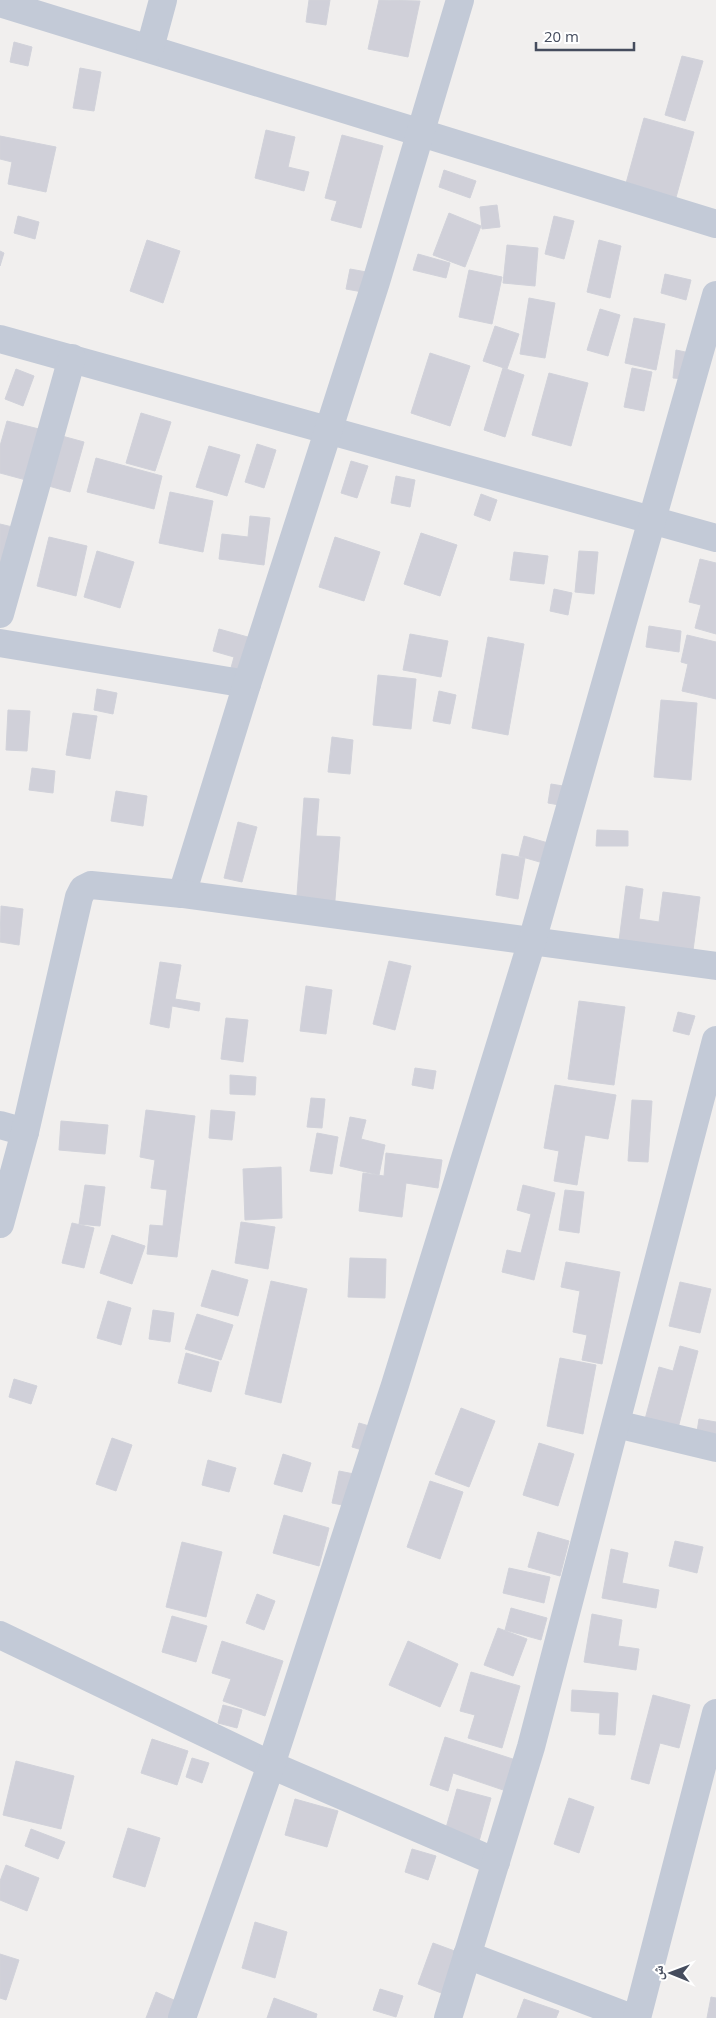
<svg xmlns="http://www.w3.org/2000/svg" width="716" height="2018" font-family="'Open Sans','Noto Naskh Arabic',sans-serif">
<style>
.building{fill:#d0d0d9;stroke:#d1d2da}
.lines{fill:none;stroke-linecap:round;stroke-linejoin:round}
.minor{stroke:#c3cad7;stroke-width:28}
</style>
<rect width="100%" height="100%" fill="#f1efee"/>
<!-- building -->
<g class="building">
<polygon points="309,0 330,0 326,25 306,22"/>
<polygon points="379,0 420,1 408,57 368,49"/>
<polygon points="14,42 32,47 28,66 10,62"/>
<polygon points="682,56 703,61 685,121 665,115"/>
<polygon points="80,68 101,72 94,111 73,108"/>
<polygon points="644,118 694,132 675,201 625,187"/>
<polygon points="266,130 295,137 288,167 309,172 304,191 255,178"/>
<polygon points="342,135 383,146 361,228 331,220 337,201 325,198"/>
<polygon points="0,136 56,147 46,192 8,184 12,162 0,159"/>
<polygon points="444,170 476,181 470,198 439,187"/>
<polygon points="497,205 500,227 482,229 480,207"/>
<polygon points="449,213 481,226 465,267 433,255"/>
<polygon points="18,216 39,222 35,239 14,233"/>
<polygon points="554,216 574,221 564,259 545,254"/>
<polygon points="147,240 180,251 163,303 130,291"/>
<polygon points="599,240 621,246 610,298 587,292"/>
<polygon points="507,245 538,248 535,286 503,283"/>
<polygon points="0,251 4,253 0,266"/>
<polygon points="418,254 450,263 446,278 413,270"/>
<polygon points="350,269 372,273 368,293 346,289"/>
<polygon points="469,270 502,277 492,324 459,317"/>
<polygon points="665,274 691,280 686,300 661,293"/>
<polygon points="529,298 555,303 545,358 520,354"/>
<polygon points="600,309 620,315 608,356 587,350"/>
<polygon points="634,318 665,324 656,370 625,363"/>
<polygon points="495,326 519,334 507,369 483,361"/>
<polygon points="676,350 690,353 686,379 673,378"/>
<polygon points="430,353 470,366 450,426 411,413"/>
<polygon points="503,368 524,375 505,437 484,430"/>
<polygon points="632,368 652,372 644,411 624,407"/>
<polygon points="16,369 34,376 23,406 5,399"/>
<polygon points="549,373 588,383 571,446 532,435"/>
<polygon points="141,413 171,422 155,471 126,463"/>
<polygon points="7,421 39,429 26,480 0,473 0,446"/>
<polygon points="51,433 84,442 70,492 38,483"/>
<polygon points="257,444 276,450 264,488 245,482"/>
<polygon points="209,446 240,455 227,496 196,487"/>
<polygon points="96,458 162,476 154,509 87,492"/>
<polygon points="351,461 368,466 357,498 341,493"/>
<polygon points="396,476 415,480 410,507 391,503"/>
<polygon points="170,492 213,501 203,552 159,543"/>
<polygon points="481,494 497,500 490,521 474,515"/>
<polygon points="250,516 270,518 264,565 219,559 222,534 248,537"/>
<polygon points="0,524 21,529 0,573"/>
<polygon points="421,533 457,545 440,596 404,584"/>
<polygon points="49,537 87,546 76,596 37,586"/>
<polygon points="335,537 380,552 364,601 319,587"/>
<polygon points="97,551 134,562 120,608 84,597"/>
<polygon points="579,551 598,552 594,594 575,592"/>
<polygon points="514,552 548,556 544,584 510,580"/>
<polygon points="700,559 716,563 716,634 695,628 701,605 689,602"/>
<polygon points="554,589 572,593 568,615 550,611"/>
<polygon points="649,626 681,631 679,652 646,647"/>
<polygon points="219,629 255,639 244,679 229,675 234,657 213,651"/>
<polygon points="410,634 448,641 441,677 403,670"/>
<polygon points="687,635 716,642 716,699 682,691 688,664 681,662"/>
<polygon points="488,637 524,644 508,735 472,728"/>
<polygon points="378,675 416,679 411,729 373,725"/>
<polygon points="97,689 117,693 113,714 94,710"/>
<polygon points="439,691 456,695 450,724 433,721"/>
<polygon points="661,700 697,703 691,780 654,777"/>
<polygon points="8,710 30,711 27,751 6,750"/>
<polygon points="73,713 97,716 90,759 66,755"/>
<polygon points="332,737 353,740 350,774 328,772"/>
<polygon points="32,768 55,771 53,793 29,790"/>
<polygon points="551,784 569,787 565,806 548,803"/>
<polygon points="116,791 147,796 143,826 111,821"/>
<polygon points="304,798 319,799 316,836 340,837 334,912 296,909"/>
<polygon points="238,822 257,827 242,882 224,878"/>
<polygon points="597,830 628,831 628,846 596,846"/>
<polygon points="524,836 555,845 550,865 519,856"/>
<polygon points="502,854 525,858 518,899 496,895"/>
<polygon points="626,886 643,889 639,919 659,922 663,892 700,897 692,958 618,949"/>
<polygon points="1,906 23,909 19,945 0,942"/>
<polygon points="389,961 411,966 395,1030 373,1024"/>
<polygon points="160,962 181,965 175,999 200,1003 199,1011 172,1006 169,1028 150,1024"/>
<polygon points="306,986 332,990 326,1034 300,1031"/>
<polygon points="579,1001 625,1007 614,1085 568,1079"/>
<polygon points="678,1012 695,1016 689,1035 673,1031"/>
<polygon points="226,1018 248,1020 243,1062 221,1059"/>
<polygon points="415,1068 436,1071 433,1089 412,1085"/>
<polygon points="230,1075 256,1077 255,1095 230,1094"/>
<polygon points="555,1085 616,1095 608,1139 585,1135 577,1185 554,1181 559,1151 544,1148"/>
<polygon points="311,1098 325,1099 322,1128 307,1127"/>
<polygon points="632,1100 652,1101 648,1162 628,1161"/>
<polygon points="146,1110 195,1116 177,1257 147,1254 150,1225 163,1226 167,1190 151,1188 155,1160 140,1157"/>
<polygon points="211,1110 235,1112 232,1140 209,1138"/>
<polygon points="350,1117 366,1120 361,1139 385,1145 379,1175 340,1166"/>
<polygon points="61,1121 108,1125 105,1154 59,1150"/>
<polygon points="317,1133 338,1137 332,1174 310,1171"/>
<polygon points="386,1153 442,1160 438,1188 406,1183 402,1217 359,1211 363,1173 384,1176"/>
<polygon points="281,1167 282,1218 245,1220 243,1169"/>
<polygon points="85,1185 105,1187 100,1226 79,1224"/>
<polygon points="523,1185 555,1193 534,1280 502,1272 507,1250 521,1253 531,1214 517,1210"/>
<polygon points="565,1190 584,1192 579,1233 559,1230"/>
<polygon points="241,1222 275,1227 268,1269 235,1263"/>
<polygon points="72,1223 94,1228 84,1268 62,1263"/>
<polygon points="112,1235 145,1246 132,1284 100,1273"/>
<polygon points="350,1258 386,1259 385,1298 348,1297"/>
<polygon points="566,1262 620,1272 602,1364 582,1360 587,1335 573,1332 580,1291 561,1287"/>
<polygon points="212,1270 248,1280 238,1316 201,1306"/>
<polygon points="271,1281 307,1289 281,1403 245,1394"/>
<polygon points="680,1282 711,1289 700,1333 669,1326"/>
<polygon points="108,1301 131,1308 121,1345 97,1338"/>
<polygon points="153,1310 174,1313 170,1342 149,1339"/>
<polygon points="197,1314 233,1325 221,1360 185,1349"/>
<polygon points="680,1346 698,1351 677,1432 644,1423 659,1367 673,1371"/>
<polygon points="186,1353 219,1362 211,1392 178,1383"/>
<polygon points="560,1358 596,1365 583,1434 547,1426"/>
<polygon points="14,1379 37,1386 31,1404 9,1397"/>
<polygon points="461,1408 495,1421 469,1487 435,1474"/>
<polygon points="699,1419 716,1422 716,1441 696,1438"/>
<polygon points="359,1423 376,1428 369,1452 352,1447"/>
<polygon points="112,1438 132,1445 116,1491 96,1484"/>
<polygon points="539,1443 574,1454 558,1506 523,1495"/>
<polygon points="283,1454 311,1463 302,1492 274,1484"/>
<polygon points="208,1460 236,1468 229,1492 202,1485"/>
<polygon points="339,1471 359,1475 353,1507 332,1503"/>
<polygon points="430,1481 463,1492 440,1559 407,1547"/>
<polygon points="284,1515 329,1528 319,1566 273,1553"/>
<polygon points="538,1532 569,1541 560,1576 528,1567"/>
<polygon points="675,1541 703,1547 697,1573 669,1566"/>
<polygon points="182,1542 222,1552 206,1617 166,1607"/>
<polygon points="611,1549 628,1553 622,1583 659,1590 656,1608 602,1598"/>
<polygon points="509,1568 550,1577 544,1603 503,1593"/>
<polygon points="257,1594 275,1601 264,1630 246,1623"/>
<polygon points="511,1608 547,1618 541,1640 505,1630"/>
<polygon points="592,1614 622,1620 618,1646 639,1649 636,1670 584,1662"/>
<polygon points="172,1616 207,1626 196,1662 162,1652"/>
<polygon points="498,1628 527,1639 513,1676 484,1665"/>
<polygon points="222,1641 283,1661 265,1716 223,1701 231,1679 212,1673"/>
<polygon points="408,1641 458,1664 440,1707 389,1685"/>
<polygon points="471,1672 520,1686 502,1748 468,1738 475,1715 460,1711"/>
<polygon points="572,1690 618,1693 615,1735 599,1734 600,1713 571,1711"/>
<polygon points="653,1695 690,1705 679,1748 660,1743 649,1784 631,1779"/>
<polygon points="223,1705 242,1710 237,1728 218,1723"/>
<polygon points="445,1737 522,1762 512,1793 453,1773 448,1791 430,1785"/>
<polygon points="152,1739 188,1751 177,1785 141,1773"/>
<polygon points="192,1758 209,1763 202,1783 186,1777"/>
<polygon points="16,1761 74,1776 61,1829 3,1815"/>
<polygon points="457,1789 491,1798 478,1845 444,1835"/>
<polygon points="569,1798 594,1807 579,1853 554,1844"/>
<polygon points="295,1799 338,1811 327,1847 285,1835"/>
<polygon points="128,1828 160,1838 145,1887 113,1877"/>
<polygon points="31,1829 65,1842 58,1859 25,1846"/>
<polygon points="412,1849 436,1856 428,1880 405,1872"/>
<polygon points="6,1865 39,1878 27,1911 0,1900 0,1881"/>
<polygon points="255,1922 287,1932 275,1978 242,1968"/>
<polygon points="433,1943 460,1953 444,1994 418,1984"/>
<polygon points="0,1954 19,1960 6,2000 0,1998"/>
<polygon points="380,1989 403,1996 396,2017 373,2010"/>
<polygon points="156,1992 176,2001 169,2018 146,2018"/>
<polygon points="711,1997 716,1998 716,2018 707,2018"/>
<polygon points="274,1998 317,2014 316,2018 267,2018"/>
<polygon points="524,1999 559,2011 556,2018 517,2018"/>
</g>
<g class="lines">
<!-- minor -->
<g class="minor">
<polyline points="0,3 716,224"/>
<polyline points="150,48 163,0"/>
<polyline points="0,339 716,538"/>
<polyline points="0,614 72,358"/>
<polyline points="0,643 247,684"/>
<polyline points="182,894 247,684 376,282 460,0"/>
<polyline points="0,1125 25,1132"/>
<polyline points="0,1224 25,1132 79,897 83,889 91,885 182,894 716,966"/>
<polyline points="616,1424 716,1448"/>
<polyline points="0,1635 271,1765 496,1862"/>
<polyline points="467,1955 632,2018"/>
<polyline points="182,2018 271,1765 395,1385 532,941 716,295"/>
<polyline points="448,2018 531,1747 716,1040"/>
<polyline points="637,2018 716,1713"/>
</g>
</g>
<!-- north arrow -->
<g transform="translate(671 1973) rotate(271)" stroke="#ffffff" stroke-width="4" paint-order="stroke">
<path d="M0-4L9 19L0 12L-9 19Z" fill="#454c5d"/>
<text y="-8" font-size="14" font-weight="bold" text-anchor="middle" fill="#454c5d">ش</text>
</g>
<!-- scale -->
<path d="M536 42v8h98v-8" fill="none" stroke="#454c5d" stroke-width="2.5"/>
<text x="544" y="42" font-size="15" fill="#454c5d" stroke="#ffffff" stroke-width="4" paint-order="stroke">20 m</text>
</svg>
